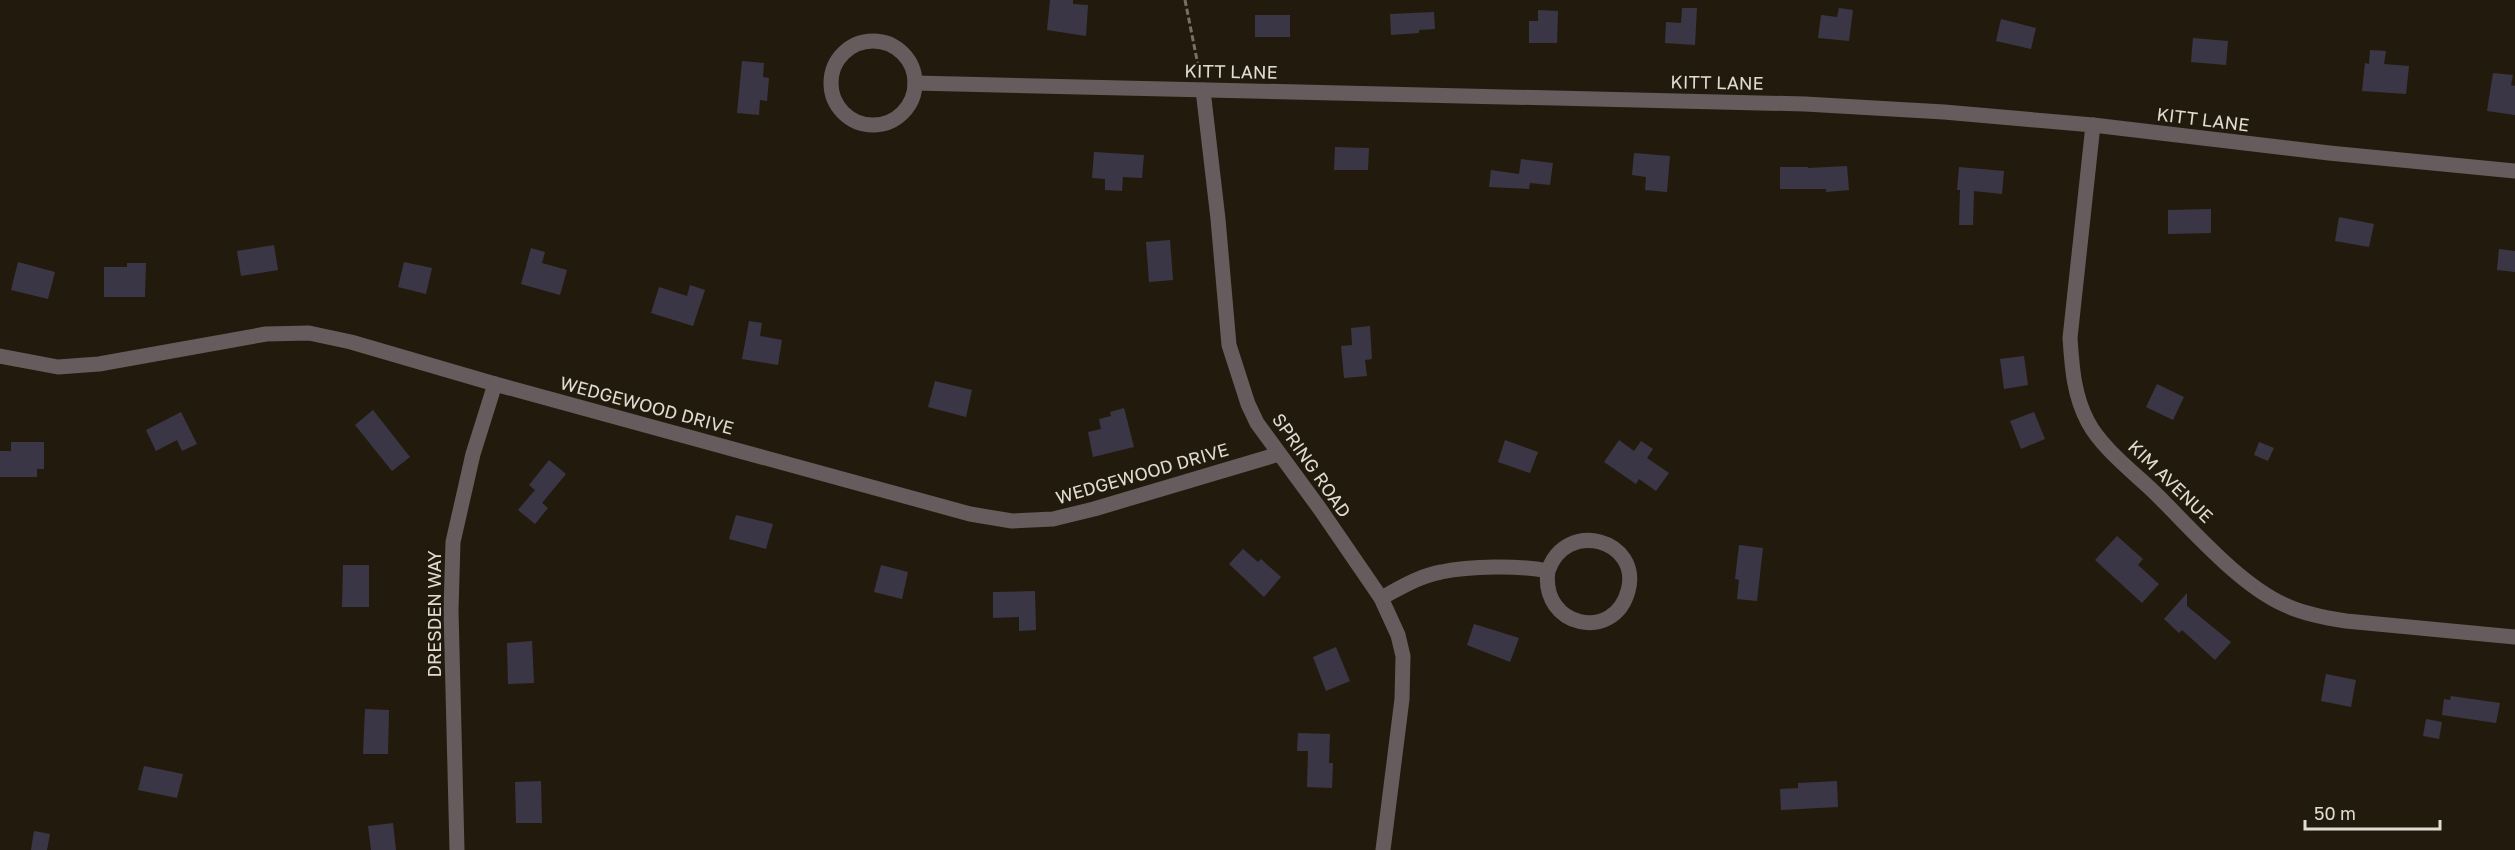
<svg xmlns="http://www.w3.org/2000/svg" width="2515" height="850" font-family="'Golos Text',sans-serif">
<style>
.building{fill:#3b3645}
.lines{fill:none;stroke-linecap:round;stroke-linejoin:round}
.path{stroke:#777165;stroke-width:3;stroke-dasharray:6 3;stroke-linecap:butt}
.minor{stroke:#665c5d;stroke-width:15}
.labels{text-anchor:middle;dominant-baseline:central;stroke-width:5;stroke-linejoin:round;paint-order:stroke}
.street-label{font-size:18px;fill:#e1dcd3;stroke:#221b0d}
</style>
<rect width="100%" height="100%" fill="#221b0d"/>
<!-- building -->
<g class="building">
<polygon points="1050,0 1073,0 1073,4 1088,5 1086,36 1047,30"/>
<polygon points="1682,8 1697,8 1695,45 1665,43 1666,22 1681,23"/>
<polygon points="1839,8 1853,10 1849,41 1818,38 1821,15 1837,17"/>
<polygon points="1538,10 1558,11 1557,43 1529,43 1529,21 1538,21"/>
<polygon points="1434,12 1435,29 1419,30 1419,33 1391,35 1390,14"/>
<rect x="1255" y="15" width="35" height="22"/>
<polygon points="2001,19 2036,28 2031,49 1996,41"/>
<polygon points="2193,38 2228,41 2226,65 2191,62"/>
<polygon points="2370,50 2386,51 2384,64 2409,66 2406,94 2362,91 2365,63 2369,64"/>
<polygon points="742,61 764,63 763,77 769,78 767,101 760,100 759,115 737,113"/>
<polygon points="2493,73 2513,75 2511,85 2515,86 2515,115 2487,111"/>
<polygon points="1335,147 1369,148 1368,170 1334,170"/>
<polygon points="1094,152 1144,155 1142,178 1123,177 1122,191 1105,190 1105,179 1092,178"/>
<polygon points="1634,153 1670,156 1667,192 1645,190 1646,177 1632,175"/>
<polygon points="1521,159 1553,163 1550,185 1530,183 1529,189 1489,187 1491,170 1519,174"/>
<polygon points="1847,166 1849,190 1826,192 1826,189 1780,189 1780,167 1808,167 1808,168"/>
<polygon points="1959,167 2004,171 2002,194 1974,191 1973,225 1959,225 1960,190 1957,190"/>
<polygon points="2211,209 2211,233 2168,234 2168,210"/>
<polygon points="2339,217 2374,224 2369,247 2335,241"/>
<polygon points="1170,240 1173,280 1149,282 1146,242"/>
<polygon points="274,245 278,270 241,276 237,251"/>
<polygon points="531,248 545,252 542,263 567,270 560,295 521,284"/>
<polygon points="2499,249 2515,251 2515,272 2497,270"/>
<polygon points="18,262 55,272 48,299 11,290"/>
<polygon points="404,262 432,268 426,294 398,287"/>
<polygon points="127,263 146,263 145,297 104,297 104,267 127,267"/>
<polygon points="690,285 705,290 693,326 651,313 659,287 687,296"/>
<polygon points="749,321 762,323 760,336 782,340 778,365 742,359"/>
<polygon points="1370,326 1372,359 1365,360 1367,376 1344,378 1341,346 1352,345 1351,328"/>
<polygon points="2024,356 2028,385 2004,389 2000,359"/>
<polygon points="935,381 972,390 966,417 928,407"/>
<polygon points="2157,384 2184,397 2173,420 2146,407"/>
<polygon points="1124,408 1134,447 1093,457 1088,432 1101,429 1099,419 1111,416 1110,412"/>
<polygon points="373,410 410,457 392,471 355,425"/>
<polygon points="181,412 197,444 182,451 177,440 156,451 146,430"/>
<polygon points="2034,412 2045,439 2021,449 2010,421"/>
<polygon points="1505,440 1538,452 1530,473 1498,462"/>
<polygon points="1619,440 1634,451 1641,441 1653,449 1647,458 1669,473 1656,491 1639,479 1636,484 1604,462"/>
<polygon points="11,442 44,442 44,469 37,469 37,477 0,477 0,451 11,451"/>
<polygon points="2259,442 2274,448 2268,461 2254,455"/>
<polygon points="549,460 566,474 542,503 548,508 535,524 518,510 535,490 529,485"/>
<polygon points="736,515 773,524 766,549 729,539"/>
<polygon points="2117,536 2143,559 2138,565 2159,584 2142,603 2095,560"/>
<polygon points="1739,545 1763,548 1757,601 1737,599 1739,580 1735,579"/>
<polygon points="1243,549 1258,562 1261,559 1281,577 1264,597 1229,564"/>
<polygon points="343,565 369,565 369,607 342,607"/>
<polygon points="881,565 908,572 902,599 874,592"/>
<polygon points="1035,591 1036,630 1019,631 1019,617 993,618 993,592"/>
<polygon points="2187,593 2187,606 2231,642 2215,660 2182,630 2179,633 2164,619"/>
<polygon points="1474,624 1519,638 1510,662 1467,645"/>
<polygon points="532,641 534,683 508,684 507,643"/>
<polygon points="1336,647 1350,681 1326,691 1313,657"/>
<polygon points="2326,674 2356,680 2351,707 2321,701"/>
<polygon points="2451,696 2500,703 2496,723 2442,715 2444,699 2450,700"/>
<polygon points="365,709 389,710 388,754 363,754"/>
<polygon points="2426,719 2442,722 2439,739 2423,736"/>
<polygon points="1298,733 1330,734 1329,763 1333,763 1332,788 1307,787 1308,751 1297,751"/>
<polygon points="144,766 183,774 177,798 138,790"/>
<polygon points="541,781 542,823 516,823 515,782"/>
<polygon points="1837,781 1838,807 1781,810 1780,789 1798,788 1798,783"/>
<polygon points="393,823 396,850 371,850 368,826"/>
<polygon points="34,831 50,834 47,850 31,850"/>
</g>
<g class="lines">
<!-- path -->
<polyline class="path" points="1185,0 1200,75"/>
<!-- minor -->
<g class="minor">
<circle cx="873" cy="83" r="42"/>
<polyline points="915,83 1805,104 1944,112 2093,125 2329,153 2515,171"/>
<polyline points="1203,90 1218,219 1229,345 1248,404 1257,423 1320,509 1381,598 1398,635 1403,656 1402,699 1383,850"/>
<path d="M2093,125l-23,213c2,30 4,58 18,84 13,25 45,50 66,70 37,36 84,92 131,113 19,9 41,13 61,16l169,16"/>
<polyline points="0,356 58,367 99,364 266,334 309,333 351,342 495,384 970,514 1012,521 1053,519 1094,509 1279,454"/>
<path d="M1381,598c19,-10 38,-22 60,-26 29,-6 78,-7 107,-1 18,-53 94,-31 80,20 -14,52 -88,36 -80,-20"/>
<polyline points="457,850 451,610 453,542 473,454 495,384"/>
</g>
</g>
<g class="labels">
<!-- street labels -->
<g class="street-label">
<text transform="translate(1231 71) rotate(1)">KITT LANE</text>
<text transform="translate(1717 82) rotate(1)">KITT LANE</text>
<text transform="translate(2203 119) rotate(7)">KITT LANE</text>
<text transform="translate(647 405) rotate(15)">WEDGEWOOD DRIVE</text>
<text transform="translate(1312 465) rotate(55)">SPRING ROAD</text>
<text transform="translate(1142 473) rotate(-16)">WEDGEWOOD DRIVE</text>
<text transform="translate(2171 481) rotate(44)">KIM AVENUE</text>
<text transform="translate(434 614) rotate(-90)">DRESDEN WAY</text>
</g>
</g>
<!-- scale -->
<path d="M2305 820v9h135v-9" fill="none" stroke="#e1dcd3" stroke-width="3"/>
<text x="2314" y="820" font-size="18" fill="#e1dcd3" stroke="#221b0d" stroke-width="4.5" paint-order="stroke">50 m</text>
</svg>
